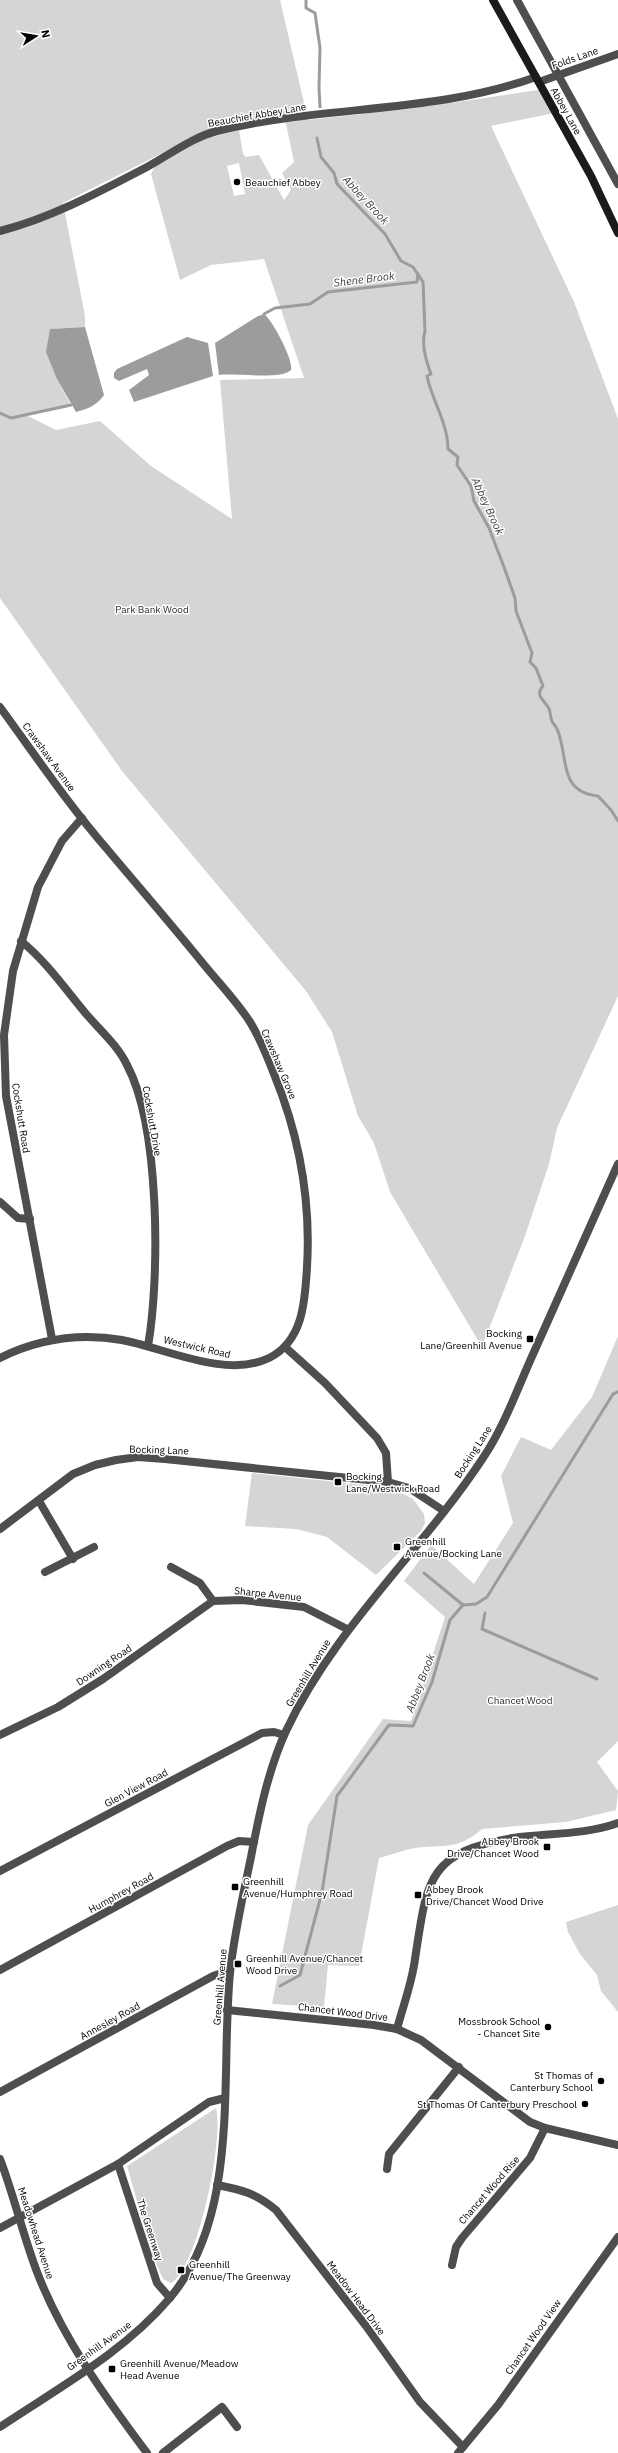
<svg xmlns="http://www.w3.org/2000/svg" width="618" height="2453" font-family="'IBM Plex Sans',sans-serif">
<style>
.green{fill:#d5d5d5;fill-rule:evenodd}
.water{fill:#9c9c9c}
.lines{fill:none;stroke-linecap:round;stroke-linejoin:round}
.stream{stroke:#9c9c9c;stroke-width:3}
.minor{stroke:#4e4e4e;stroke-width:8}
.tertiary{stroke:#4e4e4e;stroke-width:8}
.secondary{stroke:#1b1b1b;stroke-width:8}
.poi-dot{fill:#000;stroke:#fff;stroke-width:1.5}
.labels{text-anchor:middle;dominant-baseline:central;stroke-width:3;stroke-linejoin:round;paint-order:stroke}
.street-label{font-size:10px;fill:#000;stroke:#fff}
.poi-label{font-size:10px;fill:#000;stroke:#fff;text-anchor:start}
.park-label{font-size:10px;fill:#2c2c2c;stroke:#fff}
.water-label{font-size:11px;font-style:italic;fill:#3d3d3d;stroke:#fff}
</style>
<rect width="100%" height="100%" fill="#fff"/>
<!-- green -->
<g class="green">
<path d="M0,0h280l28,120 109,-12 128,-19 14,23 -68,14 83,176 44,117v577l-61,132 -8,36 -24,72 -43,111 -92,-155 -16,-49 -16,-27 -26,-84 -26,-41 -184,-220 -122,-173zM284,114l10,48 -12,11 9,17 -7,10 -25,-45 -13,2 -3,-3 -4,-24 -35,9 -48,25 -5,10 29,106 31,-15 53,-6 40,119 -84,2 12,139 -81,-53 -51,-45 -44,9 -30,-15 45,-10 -14,-26 -7,-50 35,-2v-11l-22,-113 153,-77zM239,163l6,31 -11,2 -7,-30z"/>
<path d="M618,1336v405l-21,21 21,29 -2,19 -50,12 -84,7c-25,22 -39,15 -67,19 -12,2 -24,7 -36,10l-20,108 -31,-1 -4,42 -52,-3 36,-179 75,-106 28,2 34,-104 -41,-36 27,-36 43,39 39,-61 -12,-47 20,-39 30,13 41,-53z"/>
<polygon points="252,1473 385,1487 398,1491 413,1499 424,1514 425,1523 421,1531 376,1575 327,1537 296,1529 245,1526"/>
<polygon points="618,1905 618,2012 601,1991 597,1975 580,1954 568,1932 566,1922"/>
<path d="M216,2108c8,31 -18,159 -45,175l-8,-4 -11,-25 -25,-88z"/>
</g>
<!-- water -->
<g class="water">
<path d="M264,314c8,5 30,47 27,56 -9,10 -55,3 -72,5l-4,-32 43,-27z"/>
<path d="M85,327l19,68c-7,10 -16,14 -28,17l-19,-33 -11,-27 4,-23z"/>
<polygon points="187,337 208,343 213,376 134,402 129,390 149,375 147,369 119,381 114,378 114,373 117,369"/>
</g>
<g class="lines">
<!-- stream -->
<g class="stream">
<polyline points="306,0 306,8 315,13 320,48 319,88 320,107"/>
<path d="M317,138l4,19 13,16 3,11 48,50 16,27 12,6 10,15 2,49c-4,13 1,30 6,43l-4,2c5,25 21,47 21,73l10,8 -1,8 14,21 3,15 15,27 15,39 11,31 1,13 16,42 -2,9 6,6 7,18c-9,10 2,14 6,23 2,4 1,8 3,12 1,3 4,5 5,8 12,26 0,63 41,67l13,14 7,11"/>
<polyline points="264,314 275,308 310,304 328,292 417,282 418,274"/>
<polyline points="0,413 11,418 71,405"/>
<polyline points="424,1573 463,1605"/>
<polyline points="485,1613 482,1629 597,1679"/>
<polyline points="280,1986 300,1975 322,1892 337,1796 389,1725 413,1726 432,1682 450,1620 463,1605 476,1604 487,1597 613,1394 618,1392"/>
</g>
<!-- minor -->
<g class="minor">
<polyline points="517,0 618,184"/>
<polyline points="539,82 618,54"/>
<path d="M0,231c51,-13 101,-40 147,-64 22,-12 46,-30 70,-36 105,-26 217,-17 319,-54"/>
<path d="M0,707c35,48 68,97 107,142 31,37 63,74 94,112 16,20 35,39 49,61 10,16 17,34 24,52 25,61 37,127 33,193 -2,35 -4,74 -38,91 -43,21 -104,-10 -147,-18 -42,-7 -84,-1 -122,18"/>
<path d="M21,941c25,20 45,49 66,74 14,16 31,31 40,50 33,62 33,212 21,281"/>
<polyline points="0,1202 18,1218 30,1219"/>
<polyline points="52,1339 6,1096 4,1035 13,971 38,887 62,841 82,818"/>
<polyline points="285,1347 325,1383 377,1438 386,1453 388,1482"/>
<polyline points="39,1501 73,1559"/>
<polyline points="171,1567 200,1583 213,1601 242,1600 304,1607 347,1629"/>
<polyline points="45,1572 94,1547"/>
<polyline points="0,1735 58,1707 103,1679 213,1601"/>
<polyline points="0,1871 262,1733 274,1732 284,1735"/>
<polyline points="0,1970 227,1846 239,1841 254,1842"/>
<polyline points="227,2010 374,2025 397,2029 421,2040 530,2122 545,2128 618,2145"/>
<path d="M397,2029c6,-23 15,-46 18,-70 12,-77 11,-107 98,-121 36,-5 71,-3 105,-15"/>
<polyline points="0,2092 213,1976 230,1970"/>
<path d="M0,2159c14,37 23,76 37,113 25,65 68,125 110,181"/>
<polyline points="118,2164 157,2283 170,2298"/>
<polyline points="387,2169 389,2154 459,2067"/>
<path d="M217,2185c26,5 38,8 59,25l90,116 54,76 43,45"/>
<polyline points="0,2228 118,2164 209,2102 225,2098"/>
<polyline points="452,2265 456,2247 462,2238 530,2158 545,2128"/>
<polyline points="163,2453 222,2407 237,2427"/>
<polyline points="458,2453 498,2405 618,2237"/>
</g>
<!-- tertiary -->
<g class="tertiary">
<polyline points="0,1529 73,1474 95,1465 116,1460 138,1457 165,1459 388,1482 409,1488 444,1511"/>
<path d="M0,2427c58,-39 123,-74 169,-128 72,-84 51,-223 61,-326 4,-39 13,-77 21,-116 8,-42 17,-87 35,-126 49,-104 135,-179 197,-273 22,-33 35,-71 51,-106 28,-63 56,-125 84,-188"/>
</g>
<!-- secondary -->
<polyline class="secondary" points="493,0 591,176 618,233"/>
</g>
<!-- markers -->
<g class="poi-dot">
<circle cx="237" cy="182" r="4"/>
<rect x="526" y="1335" width="8" height="8" rx="2"/>
<rect x="334" y="1478" width="8" height="8" rx="2"/>
<rect x="393" y="1543" width="8" height="8" rx="2"/>
<rect x="543" y="1843" width="8" height="8" rx="2"/>
<rect x="231" y="1883" width="8" height="8" rx="2"/>
<rect x="414" y="1891" width="8" height="8" rx="2"/>
<rect x="234" y="1960" width="8" height="8" rx="2"/>
<circle cx="548" cy="2027" r="4"/>
<circle cx="601" cy="2081" r="4"/>
<circle cx="585" cy="2104" r="4"/>
<rect x="177" y="2266" width="8" height="8" rx="2"/>
<rect x="108" y="2365" width="8" height="8" rx="2"/>
</g>
<g class="labels">
<!-- street labels -->
<g class="street-label">
<text transform="translate(575 58) rotate(-19)">Folds Lane</text>
<text transform="translate(566 111) rotate(61)">Abbey Lane</text>
<text transform="translate(257 115) rotate(-10)">Beauchief Abbey Lane</text>
<text transform="translate(49 757) rotate(54)">Crawshaw Avenue</text>
<text transform="translate(279 1064) rotate(67)">Crawshaw Grove</text>
<text transform="translate(21 1118) rotate(81)">Cockshutt Road</text>
<text transform="translate(152 1121) rotate(80)">Cockshutt Drive</text>
<text transform="translate(197 1347) rotate(13)">Westwick Road</text>
<text transform="translate(159 1450) rotate(2)">Bocking Lane</text>
<text transform="translate(473 1452) rotate(-57)">Bocking Lane</text>
<text transform="translate(268 1594) rotate(6)">Sharpe Avenue</text>
<text transform="translate(104 1665) rotate(-34)">Downing Road</text>
<text transform="translate(308 1673) rotate(-59)">Greenhill Avenue</text>
<text transform="translate(136 1788) rotate(-28)">Glen View Road</text>
<text transform="translate(121 1893) rotate(-29)">Humphrey Road</text>
<text transform="translate(220 1987) rotate(-85)">Greenhill Avenue</text>
<text transform="translate(343 2012) rotate(7)">Chancet Wood Drive</text>
<text transform="translate(110 2021) rotate(-29)">Annesley Road</text>
<text transform="translate(489 2190) rotate(-49)">Chancet Wood Rise</text>
<text transform="translate(150 2230) rotate(72)">The Greenway</text>
<text transform="translate(36 2233) rotate(72)">Meadowhead Avenue</text>
<text transform="translate(356 2298) rotate(53)">Meadow Head Drive</text>
<text transform="translate(533 2337) rotate(-55)">Chancet Wood View</text>
<text transform="translate(99 2346) rotate(-36)">Greenhill Avenue</text>
</g>
<!-- poi labels -->
<g class="poi-label">
<text x="245" y="182">Beauchief Abbey</text>
<text x="522" y="1333" text-anchor="end">Bocking<tspan x="522" dy="12">Lane/Greenhill Avenue</tspan></text>
<text x="346" y="1476">Bocking<tspan x="346" dy="12">Lane/Westwick Road</tspan></text>
<text x="405" y="1541">Greenhill<tspan x="405" dy="12">Avenue/Bocking Lane</tspan></text>
<text x="539" y="1841" text-anchor="end">Abbey Brook<tspan x="539" dy="12">Drive/Chancet Wood</tspan></text>
<text x="243" y="1881">Greenhill<tspan x="243" dy="12">Avenue/Humphrey Road</tspan></text>
<text x="426" y="1889">Abbey Brook<tspan x="426" dy="12">Drive/Chancet Wood Drive</tspan></text>
<text x="246" y="1958">Greenhill Avenue/Chancet<tspan x="246" dy="12">Wood Drive</tspan></text>
<text x="540" y="2021" text-anchor="end">Mossbrook School<tspan x="540" dy="12">- Chancet Site</tspan></text>
<text x="593" y="2075" text-anchor="end">St Thomas of<tspan x="593" dy="12">Canterbury School</tspan></text>
<text x="577" y="2104" text-anchor="end">St Thomas Of Canterbury Preschool</text>
<text x="189" y="2264">Greenhill<tspan x="189" dy="12">Avenue/The Greenway</tspan></text>
<text x="120" y="2363">Greenhill Avenue/Meadow<tspan x="120" dy="12">Head Avenue</tspan></text>
</g>
<!-- park labels -->
<g class="park-label">
<text x="152" y="609">Park Bank Wood</text>
<text x="520" y="1700">Chancet Wood</text>
</g>
<!-- water labels -->
<g class="water-label">
<text transform="translate(366 200) rotate(47)">Abbey Brook</text>
<text transform="translate(364 279) rotate(-7)">Shene Brook</text>
<text transform="translate(488 506) rotate(65)">Abbey Brook</text>
<text transform="translate(420 1683) rotate(-69)">Abbey Brook</text>
</g>
</g>
<!-- north arrow -->
<g transform="translate(36 36) rotate(78)" stroke="#ffffff" stroke-width="3" paint-order="stroke">
<path d="M0-3L7 15L0 10L-7 15Z" fill="#000000"/>
<text y="-6" font-size="11" font-weight="bold" text-anchor="middle" fill="#000000">N</text>
</g>
</svg>
